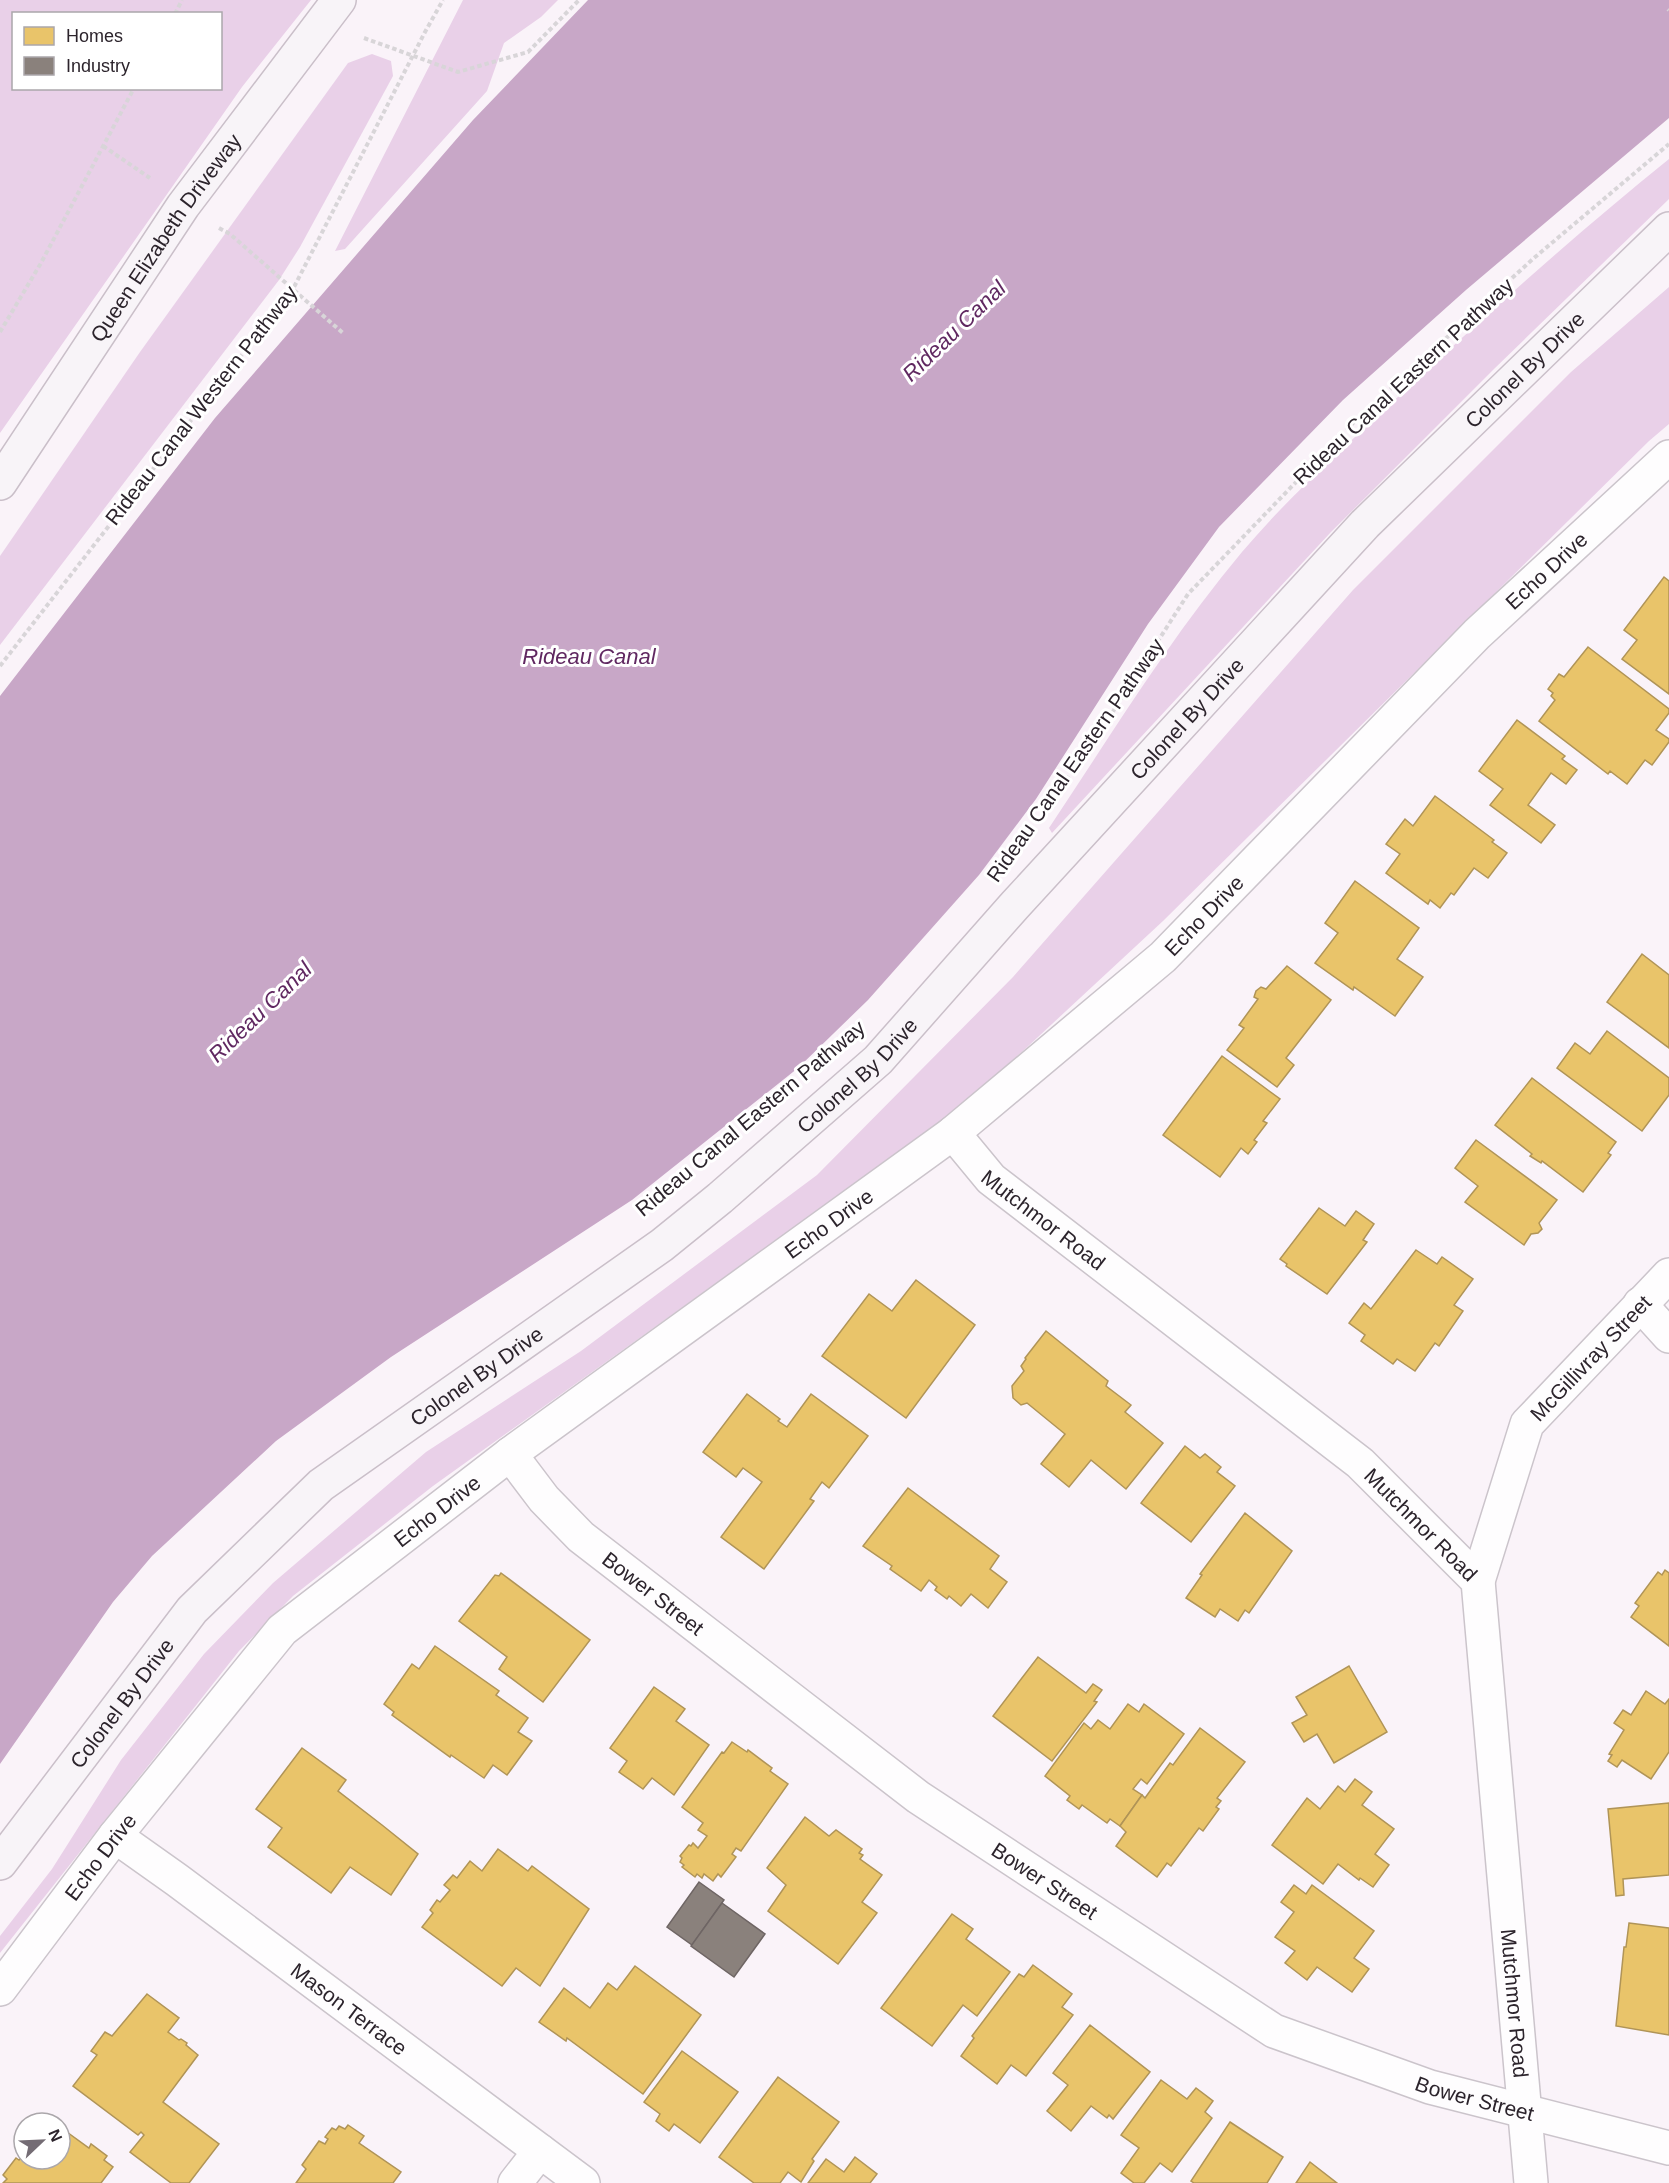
<svg xmlns="http://www.w3.org/2000/svg" width="1669" height="2183" font-family="Helvetica,sans-serif">
<style>
.green{fill:#e9d0e8;fill-rule:evenodd}
.water{fill:#c8a7c7}
.homes{fill:#e9c46a;stroke:#b09457;stroke-width:1.5}
.industry{fill:#8a817c;stroke:#6e6564;stroke-width:1.5}
.lines{fill:none;stroke-linecap:round;stroke-linejoin:round}
.minor-casing{stroke:#cbc4cb;stroke-width:36}
.major-casing{stroke:#cabfc9;stroke-width:36}
.path{stroke:#d8d5d8;stroke-width:4;stroke-dasharray:4.5 3;stroke-linecap:butt}
.minor{stroke:#fefdfe;stroke-width:33}
.major{stroke:#f8f4f8;stroke-width:33}
.labels{text-anchor:middle;dominant-baseline:central;stroke-width:6;stroke-linejoin:round;paint-order:stroke}
.street-label{font-size:21px;fill:#2c242c;stroke:#fff}
.water-label{font-size:22px;font-style:italic;fill:#602861;stroke:#fff}
</style>
<rect width="100%" height="100%" fill="#faf3f9"/>
<!-- green -->
<g class="green">
<path d="M0,0h311l-69,87 -242,346zM14,14h206v74h-206z"/>
<polygon points="463,0 558,0 541,17 504,43 487,91 345,249 335,251"/>
<polygon points="372,54 391,61 393,76 300,247 279,280 0,645 0,556 140,352 348,63"/>
<path d="M1669,159v40l-174,169 -164,164 -279,301 -3,-5c62,-93 121,-190 193,-276 43,-51 94,-97 143,-143 92,-86 186,-171 284,-250z"/>
<polygon points="1669,287 1669,424 1649,441 1163,921 1024,1050 952,1114 433,1486 293,1596 239,1651 0,1953 0,1936 52,1869 121,1760 204,1654 273,1583 426,1452 581,1351 817,1175 1013,977 1353,590 1571,372"/>
</g>
<!-- water -->
<polygon class="water" points="588,0 1669,0 1669,118 1466,290 1343,400 1219,527 1148,624 1036,799 979,875 868,1000 798,1068 632,1200 391,1357 276,1441 152,1556 113,1602 0,1764 0,696 215,418 473,120"/>
<!-- homes -->
<g class="homes">
<polygon points="1664,577 1669,581 1669,694 1622,659 1637,640 1624,630"/>
<polygon points="1588,647 1669,709 1669,713 1656,730 1669,739 1669,742 1652,765 1645,760 1627,784 1610,771 1608,774 1539,721 1555,700 1551,696 1553,693 1548,689 1559,674 1564,677"/>
<polygon points="1517,720 1565,756 1562,759 1577,770 1566,784 1551,773 1528,805 1555,825 1541,843 1490,805 1503,789 1479,771"/>
<polygon points="1435,796 1494,840 1492,842 1507,853 1488,878 1474,868 1454,895 1451,893 1440,908 1430,900 1428,904 1386,873 1400,854 1386,844 1405,819 1413,826"/>
<polygon points="1355,881 1419,928 1397,959 1423,977 1395,1016 1354,987 1353,990 1315,963 1338,933 1325,923"/>
<polygon points="1642,954 1669,975 1669,1048 1607,1002"/>
<polygon points="1287,966 1331,1000 1286,1058 1294,1065 1277,1087 1227,1050 1244,1028 1239,1025 1258,999 1254,997 1256,991 1261,987 1266,989"/>
<polygon points="1607,1031 1669,1078 1669,1095 1642,1131 1557,1068 1575,1043 1590,1054"/>
<polygon points="1222,1056 1280,1099 1263,1121 1267,1123 1254,1140 1257,1142 1248,1154 1241,1148 1220,1177 1163,1135"/>
<polygon points="1532,1078 1616,1142 1608,1153 1611,1155 1583,1192 1542,1161 1541,1163 1530,1156 1532,1154 1495,1125"/>
<polygon points="1476,1140 1557,1200 1539,1223 1542,1229 1538,1233 1531,1234 1524,1245 1465,1202 1478,1186 1455,1168"/>
<polygon points="1319,1208 1345,1226 1356,1211 1374,1224 1363,1240 1367,1242 1327,1294 1286,1266 1287,1264 1280,1259"/>
<polygon points="1416,1250 1437,1264 1442,1257 1473,1279 1454,1305 1463,1311 1439,1346 1435,1343 1415,1371 1397,1359 1393,1364 1361,1341 1365,1335 1349,1323 1364,1303 1371,1309"/>
<polygon points="916,1280 975,1325 906,1418 822,1356 869,1294 892,1311"/>
<polygon points="1046,1331 1108,1381 1106,1386 1131,1405 1125,1412 1163,1443 1126,1489 1091,1460 1069,1487 1041,1464 1065,1434 1027,1403 1021,1405 1013,1398 1012,1386 1024,1371 1021,1366 1026,1359 1025,1358"/>
<polygon points="747,1394 780,1419 778,1421 787,1427 811,1394 868,1436 829,1488 822,1482 810,1499 814,1501 764,1569 721,1537 762,1482 743,1468 736,1477 703,1452"/>
<polygon points="1185,1446 1200,1458 1205,1454 1221,1467 1217,1472 1235,1486 1191,1542 1141,1503"/>
<polygon points="908,1488 999,1556 990,1569 1007,1582 988,1608 971,1594 961,1606 949,1596 947,1599 935,1590 937,1587 929,1580 921,1591 890,1569 892,1566 863,1546"/>
<polygon points="1245,1513 1292,1551 1249,1613 1245,1610 1238,1621 1220,1609 1215,1617 1186,1598 1202,1575 1200,1574"/>
<polygon points="1665,1570 1669,1573 1669,1646 1631,1617 1639,1606 1635,1603 1658,1572 1662,1575"/>
<polygon points="501,1573 590,1640 543,1702 499,1669 507,1657 459,1621 495,1575 499,1576"/>
<polygon points="435,1646 499,1691 496,1695 528,1718 518,1732 532,1741 507,1775 493,1765 484,1778 451,1755 450,1757 392,1715 394,1712 384,1704 412,1664 419,1669"/>
<polygon points="1038,1657 1086,1693 1093,1684 1102,1690 1094,1701 1097,1702 1052,1761 993,1716"/>
<polygon points="1349,1666 1387,1732 1334,1763 1317,1734 1304,1742 1292,1723 1307,1715 1296,1697"/>
<polygon points="654,1687 685,1709 676,1721 709,1745 674,1795 652,1778 643,1789 619,1772 627,1761 610,1748"/>
<polygon points="1646,1691 1665,1704 1669,1699 1669,1752 1651,1779 1622,1760 1617,1767 1608,1761 1612,1755 1609,1754 1624,1730 1614,1723 1623,1710 1631,1715"/>
<polygon points="1128,1704 1139,1712 1144,1704 1184,1734 1147,1784 1141,1779 1133,1789 1142,1795 1120,1826 1110,1819 1107,1823 1082,1805 1079,1809 1067,1800 1070,1796 1045,1776 1084,1723 1091,1729 1098,1720 1110,1729"/>
<polygon points="1200,1728 1245,1762 1217,1798 1221,1801 1216,1807 1219,1809 1203,1831 1199,1828 1171,1866 1167,1863 1157,1877 1116,1846 1126,1832 1120,1826 1142,1795 1145,1798 1170,1763 1173,1765"/>
<polygon points="732,1742 747,1752 748,1750 772,1768 770,1771 788,1784 741,1851 736,1848 732,1854 736,1857 721,1877 718,1874 713,1881 704,1874 702,1878 697,1874 695,1877 682,1867 684,1865 680,1862 682,1858 680,1856 689,1845 691,1846 693,1843 698,1848 707,1836 698,1830 703,1823 682,1807 722,1752 724,1753"/>
<polygon points="302,1748 346,1780 338,1791 382,1825 418,1854 391,1895 350,1867 331,1893 268,1847 282,1828 256,1809"/>
<polygon points="1355,1779 1372,1792 1362,1805 1394,1829 1375,1854 1389,1865 1373,1887 1360,1878 1359,1880 1338,1864 1323,1884 1272,1845 1307,1798 1320,1809 1338,1786 1345,1792"/>
<polygon points="1669,1803 1669,1875 1623,1879 1624,1895 1616,1896 1608,1809"/>
<polygon points="805,1817 829,1836 836,1830 862,1849 859,1853 863,1855 860,1859 882,1875 862,1902 877,1913 838,1964 768,1911 786,1885 767,1868"/>
<polygon points="498,1849 528,1871 532,1866 589,1909 540,1986 516,1968 502,1986 422,1927 433,1913 430,1910 437,1900 440,1902 450,1890 444,1885 453,1875 457,1878 470,1861 482,1871"/>
<polygon points="1294,1885 1306,1894 1312,1885 1374,1931 1354,1958 1369,1969 1352,1992 1317,1967 1307,1980 1285,1963 1295,1951 1275,1937 1294,1912 1281,1902"/>
<polygon points="952,1914 973,1929 966,1939 1010,1972 977,2016 963,2005 932,2046 881,2008"/>
<polygon points="1629,1923 1669,1928 1669,2035 1616,2026 1624,1947 1626,1947"/>
<polygon points="1033,1965 1072,1994 1062,2007 1073,2015 1026,2076 1011,2065 997,2084 961,2056 974,2038 972,2036 1019,1974 1024,1977"/>
<polygon points="635,1966 701,2015 643,2094 567,2038 566,2041 539,2022 564,1988 590,2008 608,1983 617,1990"/>
<polygon points="147,1994 179,2018 168,2032 179,2040 181,2039 187,2043 186,2045 198,2055 163,2102 219,2144 189,2183 171,2183 130,2152 144,2135 141,2132 138,2135 73,2086 97,2055 91,2051 105,2032 112,2036"/>
<polygon points="1090,2025 1150,2072 1113,2119 1109,2115 1107,2118 1091,2106 1071,2131 1047,2111 1068,2085 1053,2073"/>
<polygon points="682,2051 738,2092 700,2143 674,2124 669,2131 656,2121 660,2114 644,2102"/>
<polygon points="778,2077 839,2122 812,2159 814,2161 801,2182 788,2172 780,2183 754,2183 719,2157"/>
<polygon points="1161,2080 1187,2099 1196,2088 1213,2101 1205,2112 1212,2118 1172,2172 1160,2163 1144,2183 1134,2183 1121,2173 1139,2148 1121,2135"/>
<polygon points="1230,2122 1283,2157 1267,2183 1194,2183 1191,2181"/>
<polygon points="348,2125 364,2136 359,2143 401,2172 393,2183 296,2183 306,2169 302,2165 319,2141 325,2144 328,2139 325,2137 332,2128 336,2130 339,2126 345,2129"/>
<polygon points="60,2127 89,2148 91,2144 107,2156 104,2160 113,2167 101,2183 3,2183 7,2179 3,2175 16,2158 19,2160 24,2154 24,2159 60,2159"/>
<polygon points="855,2157 877,2174 870,2183 808,2183 826,2159 844,2172"/>
<polygon points="1310,2162 1337,2183 1296,2183"/>
</g>
<!-- industry -->
<g class="industry">
<polygon points="699,1882 724,1900 692,1945 667,1927"/>
<polygon points="722,1903 765,1934 734,1977 691,1946"/>
</g>
<g class="lines">
<defs>
<g id="minor">
<path id="s1" d="M953,1133l38,46 369,284 118,118 53,602"/>
<polyline points="1640,1304 1669,1336"/>
<path id="s2" d="M510,1454l34,45 37,38 337,260 356,234 156,56 239,61"/>
<path id="s3" d="M1478,1581l49,-157 142,-149"/>
<path id="s4" d="M115,1836l62,44 406,303"/>
<path id="s5" d="M0,1989l115,-153 167,-206 228,-176 443,-321 210,-176 314,-323 192,-177"/>
<polyline points="515,2183 540,2151"/>
</g>
<g id="major">
<path id="s6" d="M0,483l183,-277 156,-206"/>
<path id="s7" d="M0,1863l192,-253 129,-125 341,-240 58,-47 158,-138 137,-155 350,-381 304,-295"/>
</g>
</defs>
<!-- minor casing -->
<use href="#minor" class="minor-casing"/>
<!-- major casing -->
<use href="#major" class="major-casing"/>
<!-- path -->
<g class="path">
<polyline points="1668,9 1669,10"/>
<polyline points="175,14 182,0"/>
<polyline points="364,38 458,72 528,52 579,0"/>
<polyline points="103,146 150,178"/>
<polyline points="219,228 230,234 344,334"/>
<polyline points="0,332 41,263 134,88"/>
<polyline points="0,666 293,289 425,32 443,0"/>
<polyline points="1062,786 1105,724 1188,594 1353,423 1534,258 1669,144"/>
</g>
<!-- minor -->
<use href="#minor" class="minor"/>
<!-- major -->
<use href="#major" class="major"/>
</g>
<g class="labels">
<!-- street labels -->
<g class="street-label">
<text stroke="none"><textPath href="#s6" startOffset="296">Queen Elizabeth Driveway</textPath></text>
<text stroke="none"><textPath href="#s7" startOffset="2145">Colonel By Drive</textPath></text>
<text transform="translate(1403 381) rotate(-43)">Rideau Canal Eastern Pathway</text>
<text transform="translate(201 405) rotate(-52)">Rideau Canal Western Pathway</text>
<text stroke="none"><textPath href="#s5" startOffset="2110">Echo Drive</textPath></text>
<text stroke="none"><textPath href="#s7" startOffset="1659">Colonel By Drive</textPath></text>
<text transform="translate(1075 760) rotate(-55)">Rideau Canal Eastern Pathway</text>
<text stroke="none"><textPath href="#s5" startOffset="1624">Echo Drive</textPath></text>
<text stroke="none"><textPath href="#s7" startOffset="1173">Colonel By Drive</textPath></text>
<text transform="translate(750 1118) rotate(-40)">Rideau Canal Eastern Pathway</text>
<text stroke="none"><textPath href="#s1" startOffset="126">Mutchmor Road</textPath></text>
<text stroke="none"><textPath href="#s5" startOffset="1138">Echo Drive</textPath></text>
<text stroke="none"><textPath href="#s3" startOffset="256">McGillivray Street</textPath></text>
<text stroke="none"><textPath href="#s7" startOffset="687">Colonel By Drive</textPath></text>
<text stroke="none"><textPath href="#s5" startOffset="652">Echo Drive</textPath></text>
<text stroke="none"><textPath href="#s1" startOffset="612">Mutchmor Road</textPath></text>
<text stroke="none"><textPath href="#s2" startOffset="201">Bower Street</textPath></text>
<text stroke="none"><textPath href="#s7" startOffset="201">Colonel By Drive</textPath></text>
<text stroke="none"><textPath href="#s5" startOffset="166">Echo Drive</textPath></text>
<text stroke="none"><textPath href="#s2" startOffset="687">Bower Street</textPath></text>
<text stroke="none"><textPath href="#s1" startOffset="1116">Mutchmor Road</textPath></text>
<text stroke="none"><textPath href="#s4" startOffset="291">Mason Terrace</textPath></text>
<text stroke="none"><textPath href="#s2" startOffset="1173">Bower Street</textPath></text>
</g>
<!-- water labels -->
<g class="water-label">
<text transform="translate(954 331) rotate(-44)">Rideau Canal</text>
<text x="589" y="656">Rideau Canal</text>
<text transform="translate(260 1012) rotate(-44)">Rideau Canal</text>
</g>
</g>
<!-- legend -->
<rect x="12" y="12" width="210" height="78" fill="#ffffff" stroke="#aba7ab" stroke-width="1.5"/>
<rect x="24" y="27" width="30" height="18" fill="#e9c46a" stroke="#aba7ab" stroke-width="1.5"/>
<text x="66" y="42" font-size="18" fill="#2c242c">Homes</text>
<rect x="24" y="57" width="30" height="18" fill="#8a817c" stroke="#aba7ab" stroke-width="1.5"/>
<text x="66" y="72" font-size="18" fill="#2c242c">Industry</text>
<!-- north arrow -->
<g transform="translate(42 2141) rotate(67)"><circle r="28" fill="#ffffff" stroke="#aba7ab" stroke-width="1.5"/>
<path d="M0-4.5L10 22L0 15L-10 22Z" fill="#746c74"/>
<text y="-9" font-size="16" font-weight="bold" text-anchor="middle" fill="#2c242c">N</text>
</g>
</svg>
